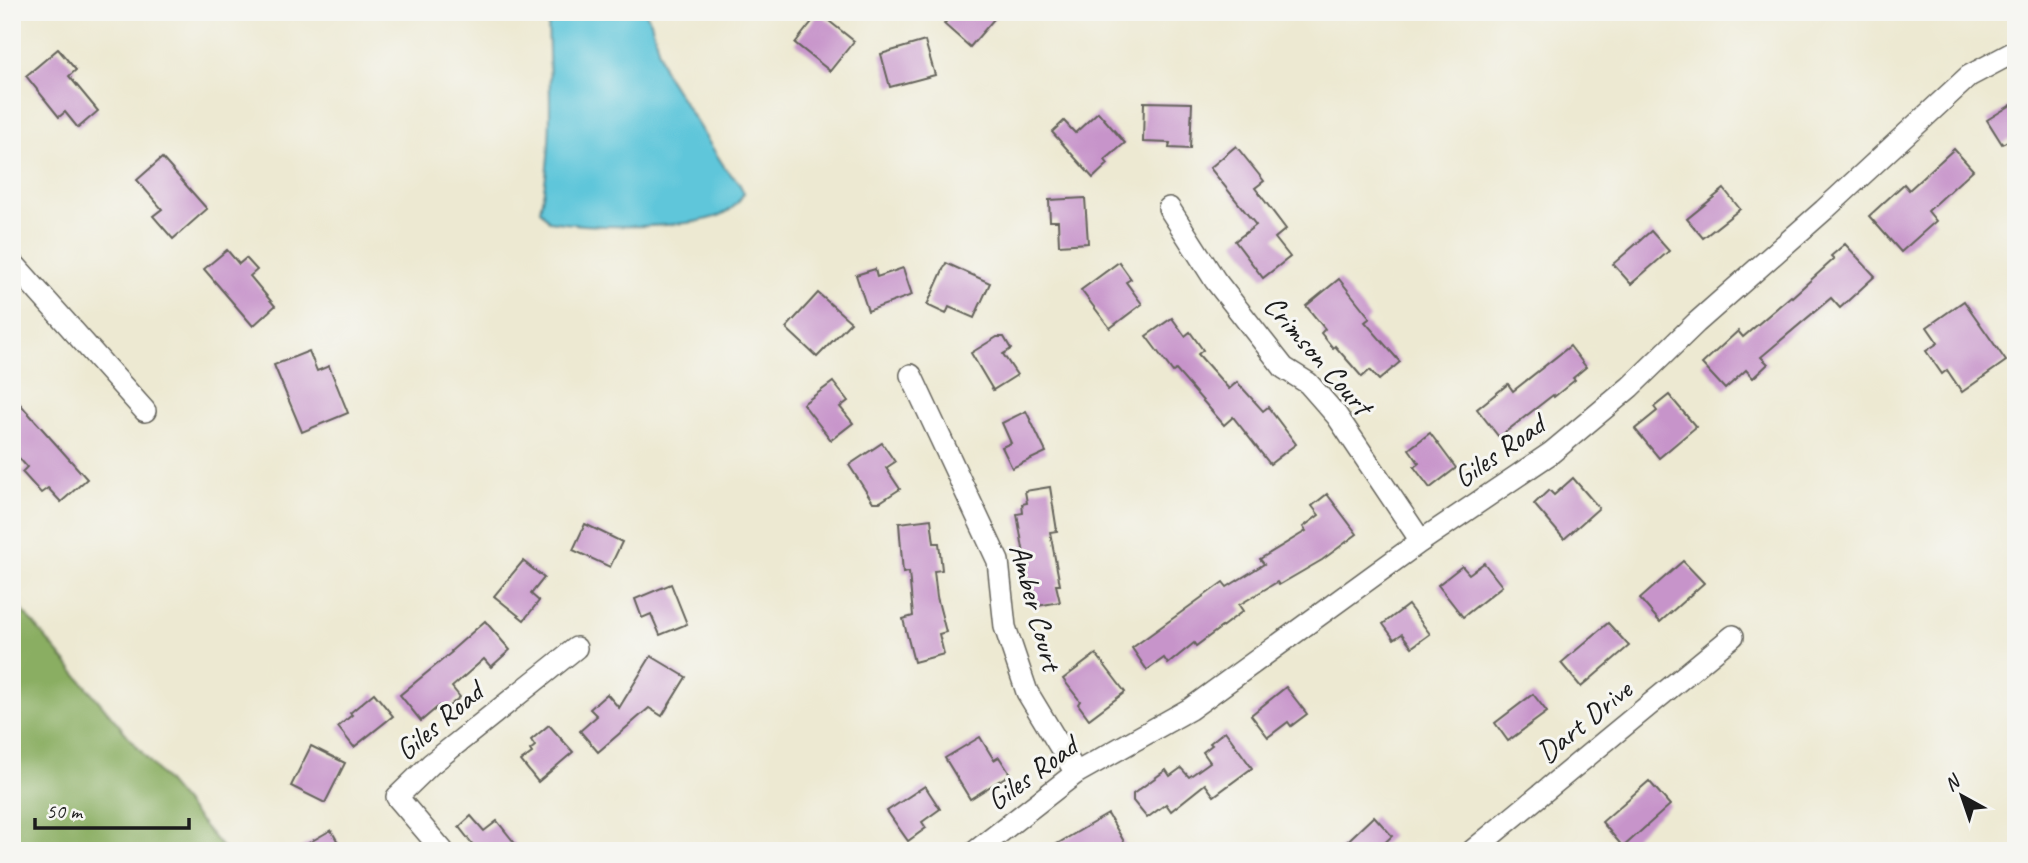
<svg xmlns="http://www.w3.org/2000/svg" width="2028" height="863" font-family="Caveat,sans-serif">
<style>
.forest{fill:#8aae62;stroke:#53653f;stroke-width:2}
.water{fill:#5ec6da;stroke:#3d717b;stroke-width:2}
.building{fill:#c794ca}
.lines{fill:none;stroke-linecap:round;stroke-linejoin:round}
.minor-casing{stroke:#65645c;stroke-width:24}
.minor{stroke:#fff;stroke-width:21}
.labels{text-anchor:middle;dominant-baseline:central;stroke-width:6;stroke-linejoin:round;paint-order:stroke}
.street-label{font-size:30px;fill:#1c1c1c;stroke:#f6f6f2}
</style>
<rect width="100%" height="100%" fill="#f6f6f2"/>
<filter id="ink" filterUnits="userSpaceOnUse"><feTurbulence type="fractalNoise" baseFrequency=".0143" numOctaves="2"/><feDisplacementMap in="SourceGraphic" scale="14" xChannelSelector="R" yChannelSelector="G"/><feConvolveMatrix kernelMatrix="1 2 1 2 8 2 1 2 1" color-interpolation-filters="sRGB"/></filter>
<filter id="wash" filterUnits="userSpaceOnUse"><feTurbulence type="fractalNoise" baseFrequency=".00686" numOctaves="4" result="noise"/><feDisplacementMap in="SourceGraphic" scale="28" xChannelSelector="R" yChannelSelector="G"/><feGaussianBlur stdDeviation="1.57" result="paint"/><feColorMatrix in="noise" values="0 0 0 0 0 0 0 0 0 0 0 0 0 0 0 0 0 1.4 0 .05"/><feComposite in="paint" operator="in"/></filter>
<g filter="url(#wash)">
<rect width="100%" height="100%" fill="#ede9d2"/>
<!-- forest -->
<polygon class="forest" points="12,598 225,851 12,851"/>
<!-- water -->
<path class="water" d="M548,12h97l6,10 13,49 63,100 11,10 6,12c-5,9 -13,18 -23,22 -39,15 -130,13 -172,6l-9,-11c15,-66 9,-131 8,-198z"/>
<g id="blocks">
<!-- building -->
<g class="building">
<polygon points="954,12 1000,12 970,47 944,24"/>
<polygon points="819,13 854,41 830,71 795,43"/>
<polygon points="925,41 935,75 890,87 881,54"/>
<polygon points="58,49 76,70 69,76 98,111 78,128 65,112 59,117 26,76"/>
<polygon points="1144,102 1192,103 1190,149 1169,148 1170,143 1143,142"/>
<polygon points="2016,102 2016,136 2002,144 1987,120"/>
<polygon points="1098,112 1125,143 1105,160 1108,164 1093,178 1052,132 1064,121 1075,133"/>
<polygon points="1236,146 1264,181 1255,188 1286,229 1275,238 1290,257 1263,278 1235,241 1256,225 1210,168"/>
<polygon points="1954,149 1973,170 1928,211 1936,221 1901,252 1869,216 1904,184 1909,190"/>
<polygon points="162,158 207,209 173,239 153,216 162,209 137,180"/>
<polygon points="1724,189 1740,209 1703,238 1687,219"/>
<polygon points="1085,198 1088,243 1059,245 1058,221 1050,221 1049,200"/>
<polygon points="1651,231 1669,251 1631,284 1613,264"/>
<polygon points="1845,244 1875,276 1840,308 1831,298 1761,357 1768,364 1753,378 1746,370 1725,389 1702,364 1738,331 1743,337 1791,296 1792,297 1834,259 1831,256"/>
<polygon points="227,250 239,264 246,258 257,270 250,276 275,306 253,326 204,269"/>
<polygon points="1119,262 1131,279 1126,282 1142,304 1110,328 1081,290"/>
<polygon points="946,263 990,283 974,318 949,307 946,314 927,305"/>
<polygon points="903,268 912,295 868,311 856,275 875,269 877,277"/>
<polygon points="1339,279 1370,318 1365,322 1400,362 1379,380 1370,370 1362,377 1335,346 1333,348 1321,333 1325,329 1306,306"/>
<polygon points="818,293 851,322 817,357 786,328"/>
<polygon points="1964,301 2006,361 1962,392 1947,370 1942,374 1926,351 1938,343 1927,327"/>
<polygon points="1172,318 1185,336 1190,332 1203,350 1198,354 1229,389 1237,382 1263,411 1268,407 1296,444 1270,464 1233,417 1224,425 1176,370 1173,372 1146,336"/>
<polygon points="997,337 1004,337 1011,349 1003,354 1017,375 993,390 971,353"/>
<polygon points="1570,346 1586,367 1573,378 1575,380 1554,397 1553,395 1499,437 1477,409 1508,384 1513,391"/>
<polygon points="309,351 317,371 329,366 348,413 302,432 274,365"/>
<polygon points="833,382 848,401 840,407 853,423 831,440 803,404"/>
<polygon points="12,395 87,479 61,502 48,488 41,493 22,472 27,467 12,450"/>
<polygon points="1669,395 1696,427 1659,458 1635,429 1657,411 1654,407"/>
<polygon points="1026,411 1046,452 1012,468 1002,447 1011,443 1002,423"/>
<polygon points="1430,433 1456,468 1430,488 1414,467 1419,463 1409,449"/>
<polygon points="882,443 895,462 886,468 900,489 880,502 873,502 849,465"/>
<polygon points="1573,478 1599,508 1564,539 1534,504 1549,490 1554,495"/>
<polygon points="1050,487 1057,531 1050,532 1060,585 1056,585 1060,602 1037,606 1034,589 1030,589 1017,514 1023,513 1022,504 1027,503 1025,491"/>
<polygon points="1327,494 1357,534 1322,560 1279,585 1277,582 1239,605 1243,611 1196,646 1194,643 1168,664 1164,658 1147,670 1132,648 1223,582 1227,587 1264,564 1260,559 1306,531 1303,527 1319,515 1312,506"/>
<polygon points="931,519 934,543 939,543 942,570 934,571 937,597 946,632 939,634 944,654 914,662 903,619 913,616 909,572 903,573 899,523"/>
<polygon points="585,524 622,542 610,567 573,550"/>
<polygon points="523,561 544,578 531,594 539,601 524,620 494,596"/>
<polygon points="1683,561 1704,583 1660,622 1640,599"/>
<polygon points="1484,563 1502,586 1463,617 1438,585 1462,566 1469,574"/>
<polygon points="671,584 687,624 660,635 651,614 642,618 635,599"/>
<polygon points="1408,605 1430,634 1412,647 1402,634 1394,639 1383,624"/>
<polygon points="485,621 510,650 491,667 484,659 452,687 460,697 443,711 439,706 421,721 400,695 452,652 451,651"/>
<polygon points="1608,623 1629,646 1581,687 1561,663"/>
<polygon points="1096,654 1125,692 1089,719 1078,704 1080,701 1063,679"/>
<polygon points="651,656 686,677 662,716 649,708 598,752 580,731 597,716 590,709 607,694 619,708"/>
<polygon points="1286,687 1307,714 1291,726 1288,722 1268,737 1251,715"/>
<polygon points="374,693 393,716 354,747 338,727 352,715 350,713"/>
<polygon points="1533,694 1547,712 1508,741 1495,723"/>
<polygon points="549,725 573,752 538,782 521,761 532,753 530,750 535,746 531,740"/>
<polygon points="1225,731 1252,768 1214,796 1205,784 1171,811 1166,804 1147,818 1133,801 1133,794 1166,770 1170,776 1181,768 1189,777 1210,762 1203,752 1212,745 1210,743"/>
<polygon points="980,737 994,760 999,757 1010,774 970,799 945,758"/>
<polygon points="311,746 345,763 325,803 291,786"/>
<polygon points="1649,781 1670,805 1623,847 1602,822"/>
<polygon points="925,786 940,809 922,822 926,828 908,841 887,811"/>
<polygon points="1108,814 1126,845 1117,851 1045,851"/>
<polygon points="471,816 484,831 497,821 521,851 478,851 459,827"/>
<polygon points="1374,816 1392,836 1376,851 1337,851"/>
<polygon points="331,830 343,851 295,851"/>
</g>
</g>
</g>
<g filter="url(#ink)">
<use href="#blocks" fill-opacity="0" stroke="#65645c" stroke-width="2"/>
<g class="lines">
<defs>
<g id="minor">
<polyline points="1169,208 1215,280 1284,368 1308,383 1337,416 1421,541"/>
<polyline points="12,262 145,411"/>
<polyline points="911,375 998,561 1005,627 1027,692 1076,773"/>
<polyline points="443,851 397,797 431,764 576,648"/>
<polyline points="976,851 1076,773 1190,709 1421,541 1551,453 1630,387 1696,323 1824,210 1969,76 2016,51"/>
<polyline points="1472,851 1733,636"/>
</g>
</defs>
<!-- minor casing -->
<use href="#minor" class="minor-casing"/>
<!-- minor -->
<use href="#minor" class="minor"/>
</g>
</g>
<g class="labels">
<!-- street labels -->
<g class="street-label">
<text transform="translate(1318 355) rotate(49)">Crimson Court</text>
<text transform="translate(1499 451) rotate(-35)">Giles Road</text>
<text transform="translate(1036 607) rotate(75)">Amber Court</text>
<text transform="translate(439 721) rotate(-40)">Giles Road</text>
<text transform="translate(1584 721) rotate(-39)">Dart Drive</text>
<text transform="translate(1032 773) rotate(-36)">Giles Road</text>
</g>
</g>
<!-- margin -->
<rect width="2028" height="863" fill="none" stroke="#f6f6f2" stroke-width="42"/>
<!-- north arrow -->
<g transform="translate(1962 796) rotate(320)" stroke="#f6f6f2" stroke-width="5" paint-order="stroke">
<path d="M0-5L12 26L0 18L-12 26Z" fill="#1c1c1c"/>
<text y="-10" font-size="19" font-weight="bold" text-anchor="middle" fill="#1c1c1c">N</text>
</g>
<!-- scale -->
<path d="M35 818v10h154v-10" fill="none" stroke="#1c1c1c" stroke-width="3.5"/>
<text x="46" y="818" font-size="21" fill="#1c1c1c" stroke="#f6f6f2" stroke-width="5" paint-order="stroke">50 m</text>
</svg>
